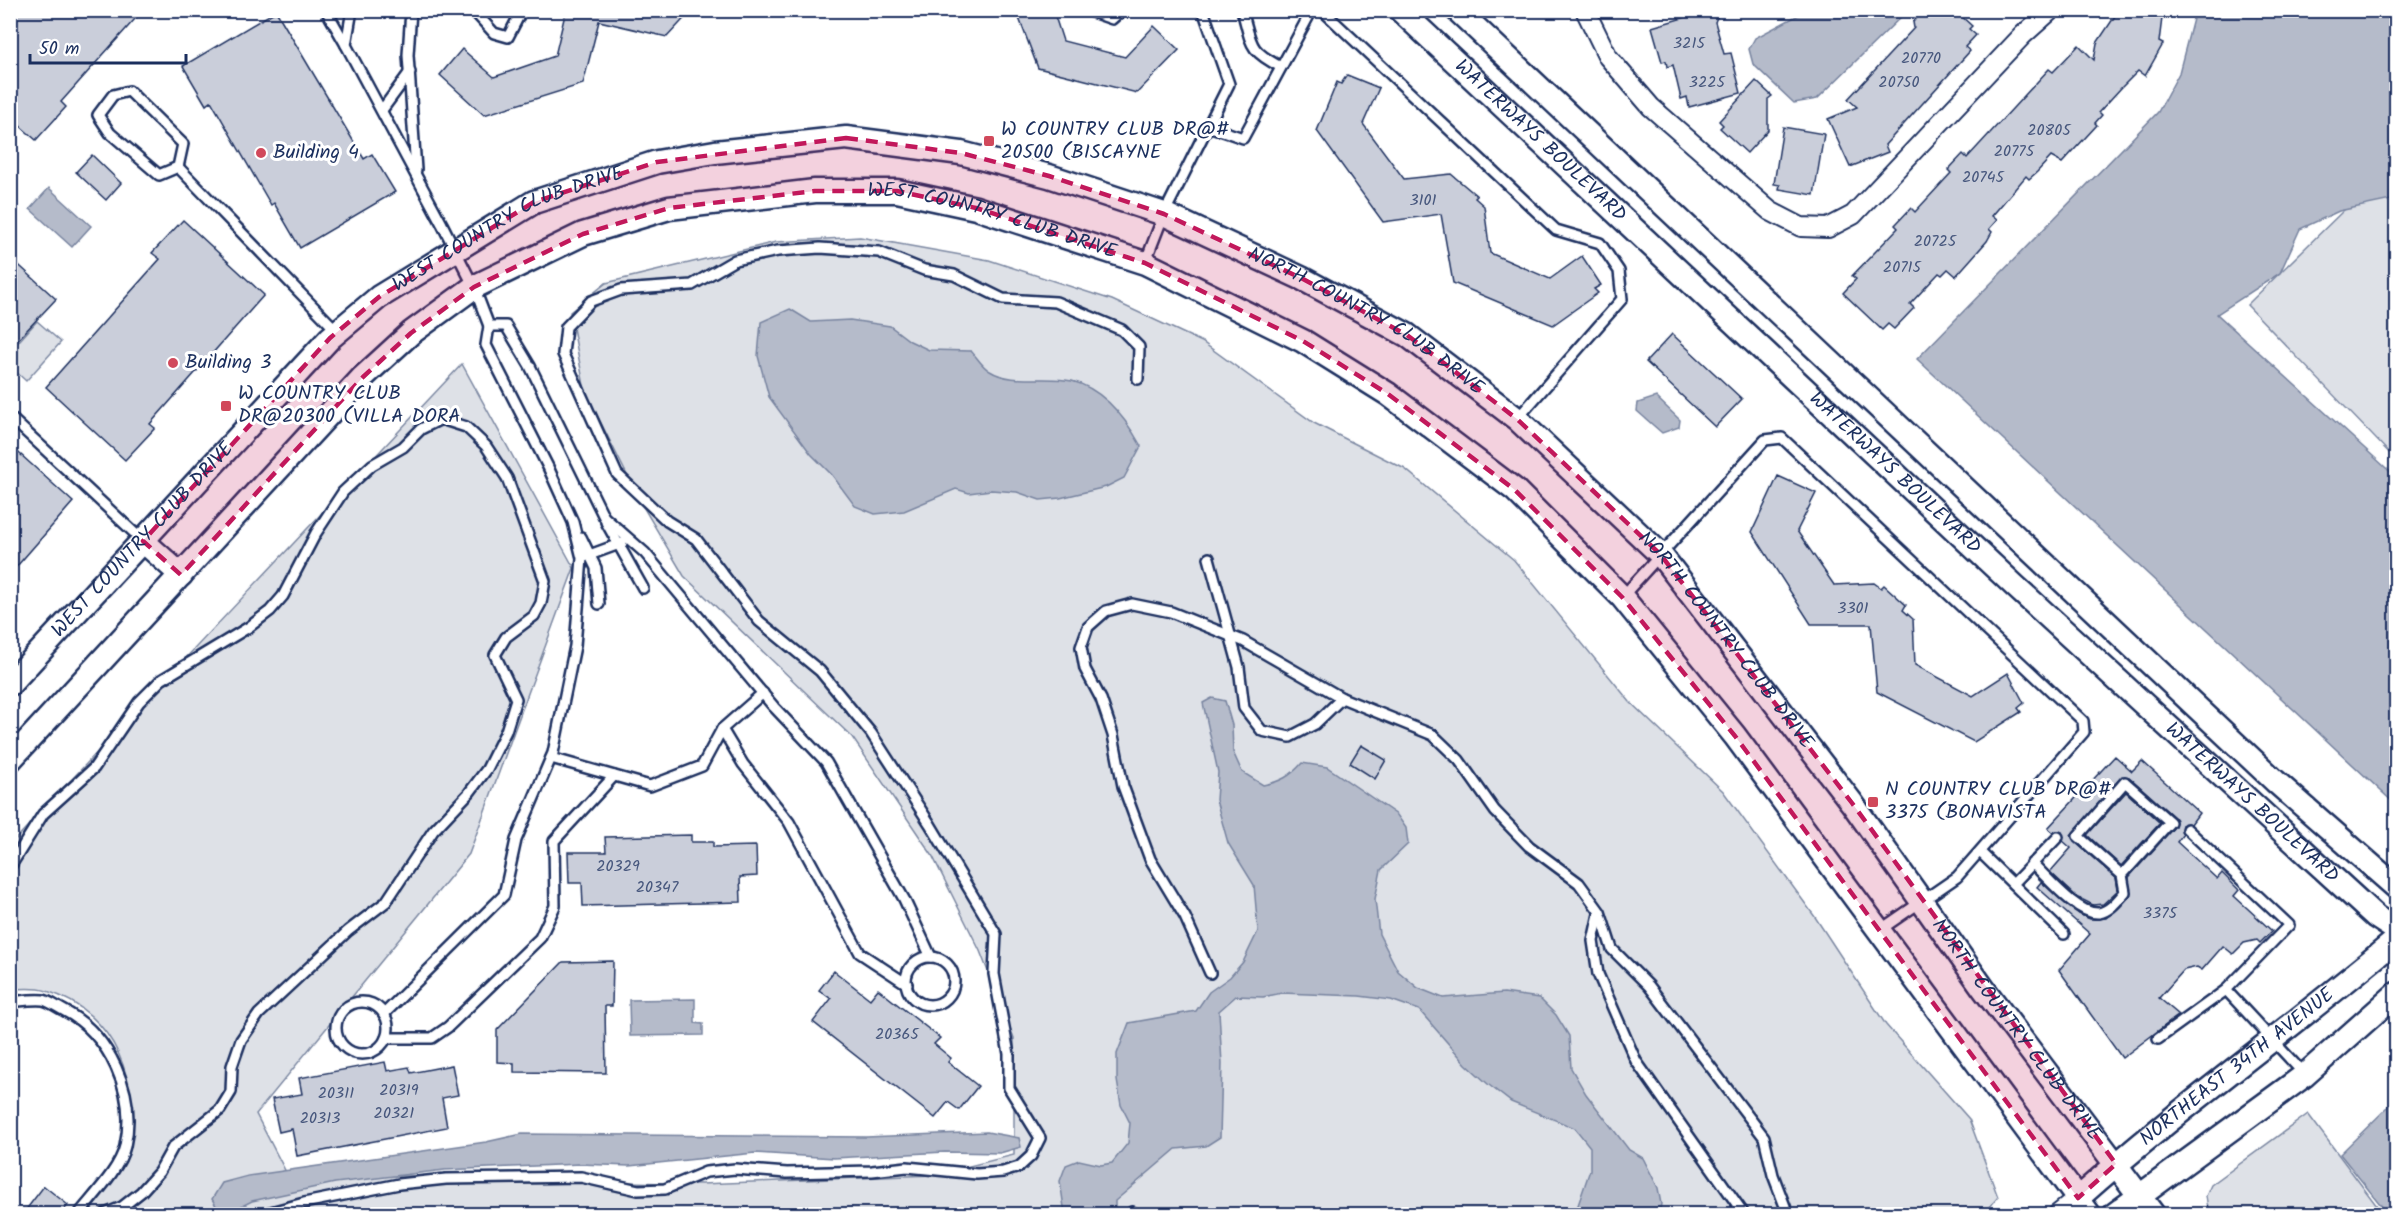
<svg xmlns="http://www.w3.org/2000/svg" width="2407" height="1225" font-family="Kalam,sans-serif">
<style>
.green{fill:#dee1e7;stroke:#7c88a2;stroke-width:1.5}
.water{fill:#b5bbca;stroke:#77839f;stroke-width:1.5}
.building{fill:#caceda;stroke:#1b2f5e;stroke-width:1.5}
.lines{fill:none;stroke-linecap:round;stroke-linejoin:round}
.service-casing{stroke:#1b2f5e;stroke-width:14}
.minor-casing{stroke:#1b2f5e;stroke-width:22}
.tertiary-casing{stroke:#1b2f5e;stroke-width:27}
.service{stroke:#fff;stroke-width:9}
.minor{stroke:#fff;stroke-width:18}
.tertiary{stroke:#fff;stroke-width:22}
.marked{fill:#c2185b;fill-opacity:0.2;stroke:#c2185b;stroke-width:4.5;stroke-dasharray:12 8;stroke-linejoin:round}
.poi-dot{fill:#d1495b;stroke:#fff;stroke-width:2}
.labels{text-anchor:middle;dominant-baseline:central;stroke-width:6;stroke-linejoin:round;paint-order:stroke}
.number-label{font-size:16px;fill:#47577d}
.poi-label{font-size:20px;fill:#1b2f5e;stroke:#fff;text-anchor:start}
.street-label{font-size:20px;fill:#1b2f5e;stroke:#fff}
</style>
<rect width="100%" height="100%" fill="#fff"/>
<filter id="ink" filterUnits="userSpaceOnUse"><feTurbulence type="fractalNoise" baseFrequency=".0167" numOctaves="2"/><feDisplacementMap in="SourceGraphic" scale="12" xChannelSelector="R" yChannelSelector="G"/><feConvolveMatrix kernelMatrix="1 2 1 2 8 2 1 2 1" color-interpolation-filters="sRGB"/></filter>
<g filter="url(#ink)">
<!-- green -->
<g class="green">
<polygon points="2396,159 2396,460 2247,305"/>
<path d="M860,237l129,23 123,40 90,42 112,81 91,46 109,91 116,142 93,89 92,126 71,108 83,94 29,78 -14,17h-1895c11,-19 30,-42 36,-64 18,-66 -9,-137 -78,-159 -11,-4 -25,-2 -36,-2l-1,-144 452,-481 112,204 -105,286 -213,260 32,62h126l287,8 232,-9 81,-20v-117l-34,-87 -48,-96 -80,-118 -168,-161 -42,-71 -57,-114 -15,-79 36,-29 170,-41z"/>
<polygon points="37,321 61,342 26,381 11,367 11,350"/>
<polygon points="2308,1114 2383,1214 2209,1214 2206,1196 2211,1185"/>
</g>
<!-- water -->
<g class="water">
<polygon points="1806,11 1806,10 1907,11 1817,99 1794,103 1753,64 1749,49 1755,38"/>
<polygon points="2195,11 2396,11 2396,199 2339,211 2300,229 2280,273 2217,314 2396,477 2396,805 1917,359 2158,112 2179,73"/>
<polygon points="49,188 91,226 72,247 30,209"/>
<path d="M790,309l21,13 39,-2 40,6 20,15 19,9 42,1c6,6 11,16 19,20 22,14 56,4 82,10 31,8 54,38 69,65l-17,32 -18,9 -46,11 -20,2 -23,-8 -26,-2 -22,3 -13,-4 -52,22 -29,3 -20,-8 -23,-31 -21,-21 -42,-57 -11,-41 3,-34z"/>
<polygon points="1656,397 1680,420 1679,427 1662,433 1637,411 1638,403"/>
<path d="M1212,698l13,3 7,24 1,27 9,20 21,13c17,-3 28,-9 39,-22l25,4 70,48 9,13 2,16 -27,26 -6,29 4,35 19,37 20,17 25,10 61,-5 35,5 17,17 13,21 2,32 15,26 43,56 14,8 15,30 3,16 -2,10h-84l15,-44v-23l-15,-19 -64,-26 -22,-17 -23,-21 -47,-54 -28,-10 -32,-4 -77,-3 -19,4 -27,-1 -17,15 3,53 -2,73 -14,9 -30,3 -61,52v13h-50l-5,-33 6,-16 13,-5 22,5 11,-2 16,-20 2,-20 -9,-18 -4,-25v-26l12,-31 67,-12 13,-19 21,-15 13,-15 15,-31 -4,-46 -26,-42 -12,-43 2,-28 -15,-69z"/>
<polygon points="695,999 695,1023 703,1024 703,1035 630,1036 629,1000"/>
<polygon points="2396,1099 2396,1214 2388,1214 2340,1154"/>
<polygon points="987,1132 1019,1138 1021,1147 1000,1153 945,1152 834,1158 755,1153 629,1166 580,1164 445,1170 335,1183 252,1201 232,1211 219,1211 212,1199 222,1183 248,1176 486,1142 522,1134 866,1137"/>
</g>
<!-- building -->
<g class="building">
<polygon points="10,10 143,10 61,102 66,107 36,140 10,117"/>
<polygon points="566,10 692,10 667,37 599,21 583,84 484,115 440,75 462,49 494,77 555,56"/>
<polygon points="1016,10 1053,10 1063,41 1125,57 1154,26 1179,50 1137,93 1038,68"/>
<polygon points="1710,10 1720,10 1715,22 1724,54 1731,53 1741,93 1689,107 1687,97 1681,99 1673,65 1667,67 1666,61 1662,62 1652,27"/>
<polygon points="1924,10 1932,14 1959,14 1972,26 1969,29 1976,35 1965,47 1970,51 1885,145 1888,152 1850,167 1828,119 1857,107 1848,99 1914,28 1913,22"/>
<polygon points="2119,10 2163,10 2159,42 2163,44 2145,76 2138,71 2121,88 2099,112 2102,115 2095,123 2097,125 2062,163 2051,157 2037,172 2029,179 2026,176 1992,216 1997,220 1989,229 1992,232 1987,241 1956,276 1948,269 1942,275 1939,273 1910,304 1914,308 1894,329 1888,324 1882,330 1843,293 1856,279 1852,276 1898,228 1895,225 1911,208 1915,212 1951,173 1948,170 1963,154 1967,158 2049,69 2053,72 2079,45 2094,60 2097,43"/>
<polygon points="276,11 364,159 372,154 395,192 300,248 274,203 271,205 211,101 206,105 183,66"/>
<polygon points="1347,75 1379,88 1363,124 1404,179 1451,174 1477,196 1475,198 1484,206 1490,253 1550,279 1582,256 1601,285 1594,289 1598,293 1553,325 1453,283 1441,214 1383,222 1317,131 1337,82 1341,84"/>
<polygon points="1756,81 1772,96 1768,99 1768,130 1747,153 1720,128 1723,125 1719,121"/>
<polygon points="1783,127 1824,134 1814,195 1779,189 1780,185 1774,184"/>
<polygon points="92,155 121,183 106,200 76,172"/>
<polygon points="183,220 264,295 150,424 155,428 125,460 46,387 160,259 152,253"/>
<polygon points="10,257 56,299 10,348"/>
<polygon points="1672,334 1742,399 1715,427 1646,362"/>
<polygon points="10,445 73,502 10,574"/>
<polygon points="1778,476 1816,493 1797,531 1834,585 1874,583 1881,588 1884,585 1906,605 1903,610 1913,619 1915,665 1973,696 2008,673 2024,703 2018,708 2021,712 1974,742 1877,692 1871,624 1811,624 1752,532"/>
<polygon points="1361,745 1386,760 1375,779 1350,763"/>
<polygon points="2115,756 2132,771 2142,761 2199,813 2191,824 2182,825 2183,834 2177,842 2217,879 2222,873 2239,890 2234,896 2272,931 2260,943 2257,940 2244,943 2233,954 2223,946 2202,970 2197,967 2184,970 2159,998 2179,1015 2122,1058 2059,970 2090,934 2037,887 2041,882 2079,914 2090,919 2106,918 2130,896 2129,877 2175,826 2174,817 2129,777 2122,776 2071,835 2074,841 2116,878 2118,890 2103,904 2093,905 2077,897 2050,872 2071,848 2063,841 2062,832 2053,832 2048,828"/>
<polygon points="2126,792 2160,823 2121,866 2087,835"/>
<polygon points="691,835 691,842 713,842 713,847 756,846 757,876 740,877 741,902 583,906 582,883 569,883 568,852 606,852 605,837"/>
<polygon points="613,961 612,1006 605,1006 606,1073 514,1072 514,1063 497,1062 497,1030 563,962"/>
<polygon points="834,971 870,999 878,989 940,1038 934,1044 951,1058 948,1062 978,1086 959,1110 948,1102 935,1118 813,1022 831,999 819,990"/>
<polygon points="385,1062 387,1071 409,1067 411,1073 452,1065 458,1095 442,1098 447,1127 297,1156 292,1129 279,1132 272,1099 302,1094 299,1078"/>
<polygon points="44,1186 68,1205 60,1215 22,1215"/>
</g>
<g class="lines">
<defs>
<g id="service">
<polyline points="326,10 346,45"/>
<polyline points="352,10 346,45 442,224 474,287 489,326"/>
<polyline points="411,10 408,55 416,170"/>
<polyline points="473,10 494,33 508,37 522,10"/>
<polyline points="1086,10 1112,19 1122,10"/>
<path d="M1242,10c10,35 6,40 39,57"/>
<polyline points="1322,10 1556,230 1600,243 1619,271 1622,299 1517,419"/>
<polygon points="129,91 183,144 178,167 159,175 110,133 98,115 113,95"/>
<polyline points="382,110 410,72"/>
<polyline points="1208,126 1243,138 1312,10"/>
<polyline points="178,167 338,332"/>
<polyline points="1145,263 1164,214 1229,84 1203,10"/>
<polyline points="10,417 142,540"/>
<polyline points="606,522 643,588"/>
<polyline points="581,537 596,568 599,604"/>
<polyline points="584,557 622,543"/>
<polyline points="1209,558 1239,667 1244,708 1262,731 1290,737 1315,724 1342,698"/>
<polyline points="1622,597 1765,440 1782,438 2083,721 2084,732 1957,877 1880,930"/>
<polyline points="722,729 763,693"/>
<polyline points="551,758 650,786 702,766 722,729 743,764 789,822 860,953 907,984"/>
<polyline points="1980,852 2064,934"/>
<path d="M2032,863c16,15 46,52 67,50 11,-2 19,-13 26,-21l-3,-17 -44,-39 47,-54 45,40 -48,53"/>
<polyline points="10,867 43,814 94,768 139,702 161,680 249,627 270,611 283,596 316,533 343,492 372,465 403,447 421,429 441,419 466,427 486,446 507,478 545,581 541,603 534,616 506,637 495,655 516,699 506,731 487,769 469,793 433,831 386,902 348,931 259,1014 241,1040 232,1066 231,1092 220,1110 173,1147 159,1172 141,1192 122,1207 105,1214"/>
<polyline points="2013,884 2058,837"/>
<polyline points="1599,914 1593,941 1598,974 1636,1061 1744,1214"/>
<circle cx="930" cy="981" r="24"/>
<polyline points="1210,973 1185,917 1150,859 1123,786 1113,735 1101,699 1085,669 1081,647 1088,627 1106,611 1132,604 1171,612 1243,641 1342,698 1433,735 1459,760 1495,811 1529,846 1579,883 1600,912 1612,949 1649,986 1764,1137 1773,1175 1788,1214"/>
<polyline points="2226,990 2305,1075"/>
<path d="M10,1002c11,-1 22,-3 33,-2 6,1 14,7 20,10 47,24 74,84 62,136 -5,23 -32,50 -46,68"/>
<circle cx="362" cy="1028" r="26"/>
<polyline points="384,1014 504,895 516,840 553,753 575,646 582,558 573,522 548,467 486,345 489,326 506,326 530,366 604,517 645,553 774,707 826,762 904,899 931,957"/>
<polyline points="386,1038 432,1038 448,1027 540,938 555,906 554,841 614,776"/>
<polyline points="2158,1039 2226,990 2289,925 2187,829"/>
<polyline points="1132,1212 1133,1214"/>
<polyline points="263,1214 304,1203 399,1184 446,1179 581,1177 638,1190 665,1189 706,1172 735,1169 787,1173 872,1171 907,1167 977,1174 1003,1172 1019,1167 1031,1156 1040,1138 1009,1088 1009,1054 994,974 996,934 930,824 871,733 820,671 759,621 696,539 667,521 617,474 563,354 566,327 591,301 621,290 692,285 735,260 778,251 820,248 879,252 924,270 954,275 1003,299 1056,302 1122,330 1139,347 1138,379"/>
</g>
<g id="minor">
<polyline points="1585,10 1608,57 1651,107 1770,211 1801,227 1828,228 1853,215 2023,35 2051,10"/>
<polyline points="2058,1214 2078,1198"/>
</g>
<g id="tertiary">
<path id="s1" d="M1400,10l616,577 360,330 20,13"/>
<polyline points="1457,10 2275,781 2396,887"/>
<polyline points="143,541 181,575"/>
<path id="s2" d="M10,684l320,-346 49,-41 155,-95 123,-40 58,-10 131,-14 115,15 88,23 115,38 137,64 106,57 110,84 143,135 192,249 131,185 170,226"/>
<path id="s3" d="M10,760l353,-383 48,-44 63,-46 109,-53 86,-26 146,-17h82l79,17 169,55 158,78 85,53 127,96 107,107 113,139 354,478"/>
<path id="s4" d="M2078,1198c102,-91 214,-170 318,-258"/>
<polyline points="2115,1214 2305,1075 2396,994"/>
</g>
</defs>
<!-- service casing -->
<use href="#service" class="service-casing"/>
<!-- minor casing -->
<use href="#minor" class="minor-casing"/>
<!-- tertiary casing -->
<use href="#tertiary" class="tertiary-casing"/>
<!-- service -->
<use href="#service" class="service"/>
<!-- minor -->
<use href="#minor" class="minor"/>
<!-- tertiary -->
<use href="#tertiary" class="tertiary"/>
</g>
</g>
<!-- marked area -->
<path class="marked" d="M846,138l115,15 88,23 115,38 137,64 106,57 110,84 143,135 192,249 264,361 -38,34 -343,-462 -113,-139 -107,-107 -127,-96 -85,-53 -158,-78 -169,-55 -79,-17h-82l-146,17 -86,26 -109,53 -63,46 -48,44 -182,198 -38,-34 187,-203 49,-41 155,-95 123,-40z"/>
<!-- markers -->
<g class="poi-dot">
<rect x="983" y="135" width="12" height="12" rx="3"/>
<circle cx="261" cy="153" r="6"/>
<circle cx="173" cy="363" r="6"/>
<rect x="220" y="400" width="12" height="12" rx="3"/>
<rect x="1867" y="796" width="12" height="12" rx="3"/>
</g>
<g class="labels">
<!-- number labels -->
<g class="number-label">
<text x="1689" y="43">3215</text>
<text x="1921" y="58">20770</text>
<text x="1707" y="82">3225</text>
<text x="1899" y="82">20750</text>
<text x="2049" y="130">20805</text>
<text x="2014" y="151">20775</text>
<text x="1983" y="177">20745</text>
<text x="1423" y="200">3101</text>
<text x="1935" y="241">20725</text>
<text x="1902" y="267">20715</text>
<text x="1853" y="608">3301</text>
<text x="618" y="866">20329</text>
<text x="657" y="887">20347</text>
<text x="2160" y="913">3375</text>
<text x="897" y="1034">20365</text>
<text x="399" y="1090">20319</text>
<text x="336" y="1093">20311</text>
<text x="394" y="1113">20321</text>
<text x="320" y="1118">20313</text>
</g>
<!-- poi labels -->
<g class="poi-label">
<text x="1001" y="130">W COUNTRY CLUB DR@#<tspan x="1001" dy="23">20500 (BISCAYNE</tspan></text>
<text x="273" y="153">Building 4</text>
<text x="185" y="363">Building 3</text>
<text x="238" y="394">W COUNTRY CLUB<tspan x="238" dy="23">DR@20300 (VILLA DORA</tspan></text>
<text x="1885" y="790">N COUNTRY CLUB DR@#<tspan x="1885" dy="23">3375 (BONAVISTA</tspan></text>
</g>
<!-- street labels -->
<g class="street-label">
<text stroke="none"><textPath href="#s1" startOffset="192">WATERWAYS BOULEVARD</textPath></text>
<text stroke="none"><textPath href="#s3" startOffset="1203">WEST COUNTRY CLUB DRIVE</textPath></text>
<text stroke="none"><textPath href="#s2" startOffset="682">WEST COUNTRY CLUB DRIVE</textPath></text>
<text stroke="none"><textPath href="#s2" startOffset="1594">NORTH COUNTRY CLUB DRIVE</textPath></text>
<text stroke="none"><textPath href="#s1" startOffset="678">WATERWAYS BOULEVARD</textPath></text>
<text stroke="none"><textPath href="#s2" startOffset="196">WEST COUNTRY CLUB DRIVE</textPath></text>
<text stroke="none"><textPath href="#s2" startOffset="2080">NORTH COUNTRY CLUB DRIVE</textPath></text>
<text stroke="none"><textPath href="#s1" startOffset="1164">WATERWAYS BOULEVARD</textPath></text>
<text stroke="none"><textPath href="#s2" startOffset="2566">NORTH COUNTRY CLUB DRIVE</textPath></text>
<text stroke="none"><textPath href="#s4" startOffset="206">NORTHEAST 34TH AVENUE</textPath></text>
</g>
</g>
<!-- margin -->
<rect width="2407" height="1225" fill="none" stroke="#fff" stroke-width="36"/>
<rect x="18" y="18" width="2371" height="1189" fill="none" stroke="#1b2f5e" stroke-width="2" filter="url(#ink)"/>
<!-- scale -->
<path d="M30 54v9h156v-9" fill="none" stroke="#1b2f5e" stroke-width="3"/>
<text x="39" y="54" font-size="18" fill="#1b2f5e" stroke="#ffffff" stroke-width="4.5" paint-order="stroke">50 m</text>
</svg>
